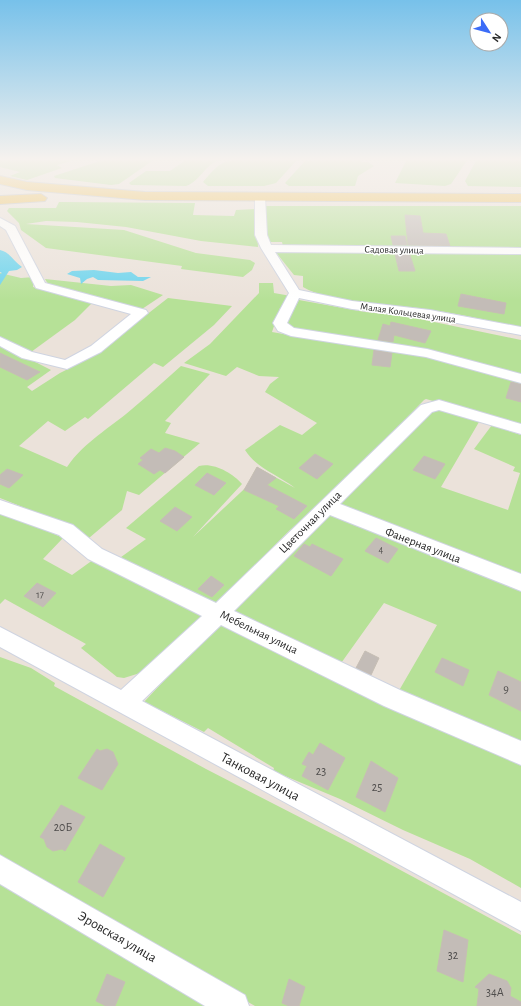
<svg xmlns="http://www.w3.org/2000/svg" width="521" height="1006" font-family="'Alegreya Sans',sans-serif">
<style>
.green{fill:#b6e197}
.water{fill:#6dd4ed}
.building{fill:#c3bcb7;stroke:#c6beb4}
.lines{fill:none;stroke-linecap:round;stroke-linejoin:round}
.minor-casing{stroke:#cfd4e1;stroke-width:2}
.major-casing{stroke:#c3c3c3;stroke-width:2}
.minor{fill:#fff;fill-rule:evenodd}
.major{fill:#eec15b;fill-rule:evenodd}
.labels{text-anchor:middle;dominant-baseline:central;stroke-width:3;stroke-linejoin:round;paint-order:stroke}
.far-street-label{font-size:10px;fill:#282828;stroke:#fff}
.number-label{font-size:10px;fill:#4f4d4c}
.street-label{font-size:12px;fill:#282828;stroke:#fff}
.near-number-label{font-size:12px;fill:#4f4d4c}
.near-street-label{font-size:14px;fill:#282828;stroke:#fff}
</style>
<rect width="100%" height="100%" fill="#ebe2da"/>
<!-- green -->
<g class="green">
<polygon points="2,159 62,159 71,161 57,165 62,168 27,180 10,176 20,172 0,167 0,160"/>
<polygon points="106,159 155,159 119,184 111,185 55,178 54,176"/>
<path d="M187,159h35c-17,4 -21,22 -36,27l-55,-1 -2,-2 17,-12h24z"/>
<path d="M234,159l63,1 -21,23 -12,3h-56l-5,-4c7,-8 17,-22 29,-21z"/>
<polygon points="314,159 360,159 362,162 368,162 374,166 358,176 355,186 289,186 285,183 305,161 311,161"/>
<polygon points="390,159 468,159 451,184 445,186 395,183 406,161"/>
<polygon points="477,159 521,159 521,187 468,186 465,181"/>
<polygon points="59,202 195,203 193,215 234,216 236,210 256,209 258,247 201,241 126,227 77,222 46,221 26,224 124,230 196,253 250,260 255,263 252,270 243,277 181,269 182,266 46,248 21,230 19,223 7,211 9,208 56,208"/>
<polygon points="266,206 521,206 521,250 283,246 282,242 269,242 265,235"/>
<path d="M274,250l247,3v74c-32,-6 -64,-14 -96,-18 -34,-5 -94,-5 -122,-22v-11l-9,-1z"/>
<polygon points="0,273 21,278 34,277 33,287 92,303 75,320 31,352 0,337"/>
<polygon points="45,279 111,286 131,285 163,295 142,309 48,284"/>
<path d="M259,283h14l1,10 17,3 -8,12h-3l-8,24 56,10 89,10 104,30v44l-95,-27 -2,1 -64,66 -71,65 -103,103 -46,39 -16,5 -7,-1 -36,-29 5,-4 -81,-45 -5,5v-92l15,4 48,22 -20,21 29,16 32,-23 32,32 10,-7 -29,-17 29,-21 -20,-11 73,-62c14,-4 34,7 43,18l-49,53 63,-59 -3,-4 4,-7 38,21c-18,-14 -38,-19 -50,-38l35,-25 22,10 15,-12 -52,-31 5,-8 9,-7 -20,-1 -22,-9 -11,9 -42,-13 26,-19 49,-51z"/>
<path d="M168,298l64,8 -18,19 -51,42 -9,-4 -66,56 -3,-2 -20,14 -17,-10 -29,25 48,21c17,-25 43,-39 65,-58 17,-14 33,-29 49,-43l29,8 -45,47 6,2 -6,10 35,10 -61,52 -12,-4 -5,19 -33,28 -24,-14 -65,-26v-154l51,26 -24,17 5,4 28,-18 28,-14 21,-15z"/>
<polygon points="299,300 365,312 410,317 521,340 521,377 488,367 294,330 286,325"/>
<polygon points="444,410 479,422 441,487 508,510 520,473 513,471 515,467 474,449 492,425 521,435 521,578 339,505 338,501 432,411"/>
<polygon points="322,515 335,515 521,588 521,748 397,694 437,625 384,603 339,666 230,610"/>
<polygon points="218,623 521,762 521,888 470,859 403,830 340,799 273,771 274,768 208,728 204,732 144,702"/>
<polygon points="0,657 31,668 55,683 54,686 206,769 352,844 521,935 521,1006 255,1006 0,859"/>
<polygon points="0,882 210,1006 0,1006"/>
</g>
<!-- water -->
<g class="water">
<path d="M0,250c10,2 14,12 22,17l-5,3 -8,1 -9,14v-11l2,-1 -2,-1z"/>
<polygon points="94,270 118,273 131,272 138,277 151,277 143,281 98,280 93,277 87,279 81,284 80,278 67,274 72,271"/>
</g>
<!-- building -->
<g class="building">
<polygon points="405,215 420,216 423,233 446,234 450,246 408,245"/>
<polygon points="391,236 405,236 407,245 393,245"/>
<polygon points="395,254 410,255 415,271 399,271"/>
<polygon points="461,294 506,303 504,314 458,306"/>
<polygon points="391,322 431,331 425,343 394,335 393,342 378,340 383,324 390,326"/>
<polygon points="374,350 392,353 390,367 372,365"/>
<polygon points="0,353 40,372 27,380 0,367"/>
<polygon points="511,382 521,384 521,402 506,398"/>
<polygon points="165,448 175,451 184,457 165,473 160,470 154,474 138,464 143,460 140,458 151,449 159,453"/>
<polygon points="315,454 333,464 317,479 299,468"/>
<polygon points="424,456 445,464 435,479 413,470"/>
<polygon points="257,467 276,478 267,485 307,506 294,519 276,509 279,506 244,490"/>
<polygon points="7,469 23,475 9,488 0,484 0,475"/>
<polygon points="207,473 226,483 214,495 195,485"/>
<polygon points="175,507 192,517 177,531 160,521"/>
<polygon points="376,538 398,549 388,563 365,551"/>
<polygon points="304,544 310,547 312,544 343,559 331,576 294,556"/>
<polygon points="211,576 224,585 212,597 198,589"/>
<polygon points="37,583 56,593 43,607 24,596"/>
<polygon points="365,651 379,658 371,675 356,668"/>
<polygon points="442,658 469,670 463,686 435,672"/>
<polygon points="498,671 521,682 521,711 489,695"/>
<polygon points="320,743 345,758 328,790 302,776 307,766 302,764 309,752 313,755"/>
<polygon points="97,749 100,751 107,749 113,752 118,764 102,790 78,778"/>
<polygon points="371,761 398,778 385,812 356,797"/>
<polygon points="61,805 85,817 65,851 62,849 53,851 47,847 44,839 40,837"/>
<polygon points="100,844 125,858 103,897 78,882"/>
<polygon points="444,930 468,940 463,982 437,971"/>
<polygon points="107,974 125,982 115,1006 106,1006 96,1001"/>
<polygon points="489,974 507,981 511,988 510,996 521,1002 521,1006 477,1006 479,989 475,987"/>
<polygon points="289,979 305,987 299,1006 289,1006 282,1003"/>
</g>
<g class="lines">
<defs>
<g id="minor">
<polygon points="260,194 265,197 267,235 271,245 521,248 521,254 275,252 299,290 352,301 430,310 521,327 521,335 430,318 352,309 299,298 287,323 294,328 427,349 521,374 521,383 426,357 291,336 278,331 273,323 289,293 261,248 255,235 255,197"/>
<polygon points="0,218 15,226 45,283 146,310 148,313 101,352 67,369 22,358 0,346 0,337 32,352 65,360 91,346 131,314 36,288 6,230 0,226"/>
<polygon points="439,400 521,424 521,434 439,410 432,412 340,504 521,574 521,591 330,515 234,611 400,690 521,741 521,765 384,706 221,625 142,701 521,902 521,931 0,647 0,627 121,690 202,616 88,559 59,535 0,514 0,500 73,525 102,549 216,603 421,405"/>
<polygon points="0,855 245,995 249,1006 205,1006 0,884"/>
</g>
<g id="major">
<polygon points="0,176 27,182 145,192 521,194 521,202 145,200 27,190 0,184"/>
<polygon points="41,194 47,198 45,201 0,204 0,196"/>
</g>
</defs>
<!-- minor casing -->
<use href="#minor" class="minor-casing"/>
<!-- major casing -->
<use href="#major" class="major-casing"/>
<!-- minor -->
<use href="#minor" class="minor"/>
<!-- major -->
<use href="#major" class="major"/>
</g>
<!-- sky -->
<linearGradient id="sky" x2="0" y2="1"><stop stop-color="#77c1ea"/><stop offset="0.53" stop-color="#f6f2ee"/><stop offset="1" stop-color="#f6f2ee" stop-opacity="0"/></linearGradient>
<rect width="521" height="300" fill="url(#sky)"/>
<g class="labels">
<!-- far-street labels -->
<g class="far-street-label">
<text transform="translate(394 250) rotate(1)">Садовая улица</text>
<text transform="translate(408 313) rotate(8)">Малая Кольцевая улица</text>
</g>
<!-- number labels -->
<g class="number-label">
<text x="381" y="550">4</text>
<text x="40" y="595">17</text>
</g>
<!-- street labels -->
<g class="street-label">
<text transform="translate(310 522) rotate(-45)">Цветочная улица</text>
<text transform="translate(423 545) rotate(21)">Фанерная улица</text>
<text transform="translate(259 632) rotate(26)">Мебельная улица</text>
</g>
<!-- near-number labels -->
<g class="near-number-label">
<text x="506" y="689">9</text>
<text x="321" y="771">23</text>
<text x="377" y="787">25</text>
<text x="63" y="827">20Б</text>
<text x="453" y="955">32</text>
<text x="495" y="992">34А</text>
</g>
<!-- near-street labels -->
<g class="near-street-label">
<text transform="translate(260 777) rotate(28)">Танковая улица</text>
<text transform="translate(117 937) rotate(30)">Эровская улица</text>
</g>
</g>
<!-- north arrow -->
<g transform="translate(489 32) rotate(126)"><circle r="19" fill="#ffffff" stroke="#a9a9a9"/>
<path d="M0-3L7 15L0 10L-7 15Z" fill="#3b6cf7"/>
<text y="-6" font-size="11" font-weight="bold" text-anchor="middle" fill="#282828">N</text>
</g>
</svg>
